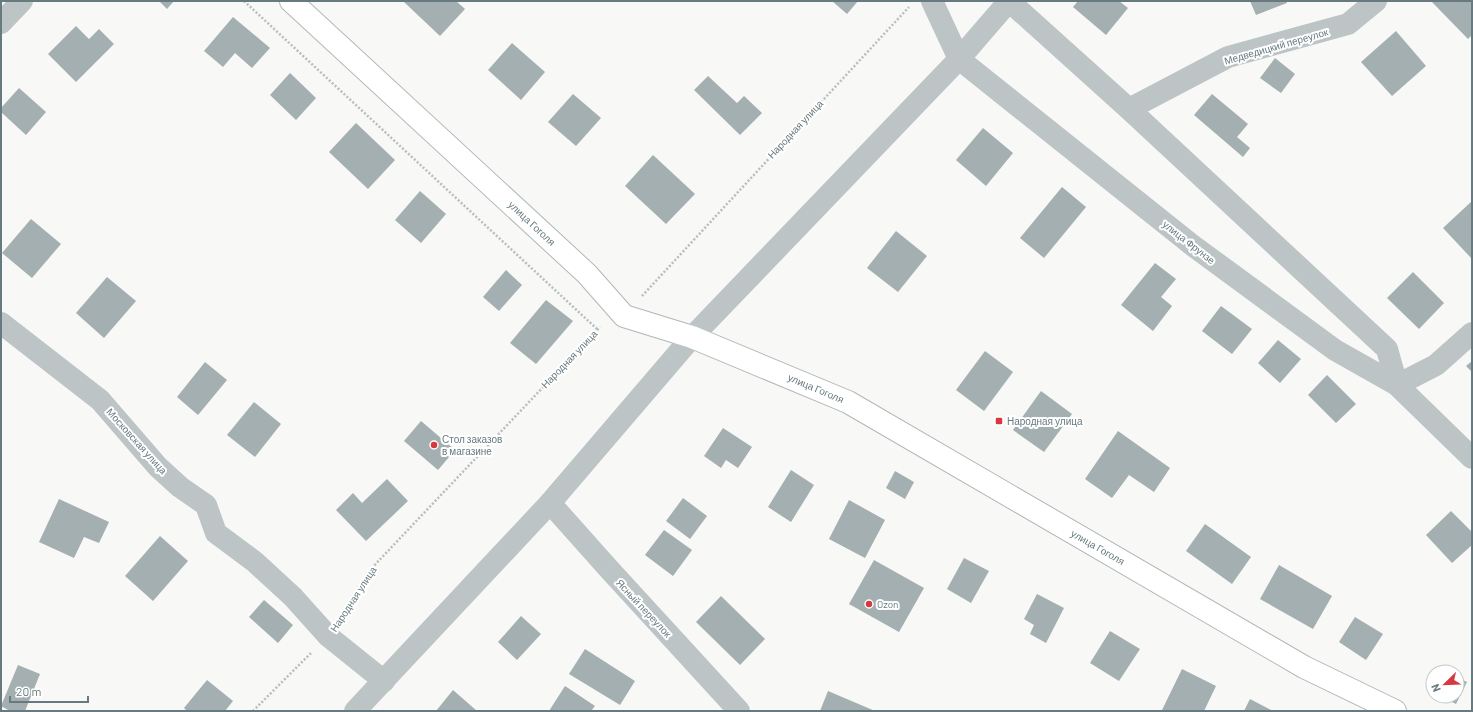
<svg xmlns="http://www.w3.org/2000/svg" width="1473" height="712" font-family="Barlow,sans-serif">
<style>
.building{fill:#a3afb1}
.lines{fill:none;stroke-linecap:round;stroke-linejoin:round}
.major-casing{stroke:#b1b8ba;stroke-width:24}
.path{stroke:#b8bdbe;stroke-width:2.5;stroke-dasharray:2 2;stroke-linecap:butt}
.minor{stroke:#bdc4c5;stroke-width:22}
.major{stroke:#fff;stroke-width:22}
.poi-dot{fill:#d53a40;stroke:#fff;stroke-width:1.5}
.labels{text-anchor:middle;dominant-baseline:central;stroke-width:4;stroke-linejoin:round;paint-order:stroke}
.street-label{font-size:10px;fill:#667a7f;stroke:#fff}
.poi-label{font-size:10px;fill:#667a7f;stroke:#fff;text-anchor:start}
</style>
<rect width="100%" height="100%" fill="#f8f8f6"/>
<!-- building -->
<g class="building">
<polygon points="159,1 174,1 167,9"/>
<polygon points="405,1 456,1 465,9 440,36 404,2"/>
<polygon points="832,1 858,1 847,14"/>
<polygon points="1078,1 1119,1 1128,8 1106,35 1073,7"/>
<polygon points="1250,1 1286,1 1287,3 1256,15"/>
<polygon points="1431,1 1472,1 1472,35 1468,39"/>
<polygon points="233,17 270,48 252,68 235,53 223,67 204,51"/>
<polygon points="76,26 89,39 99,29 114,44 76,82 48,54"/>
<polygon points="1396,31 1426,66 1392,96 1361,62"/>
<polygon points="512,43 545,72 521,100 488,70"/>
<polygon points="1275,58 1295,74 1281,93 1260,78"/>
<polygon points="290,73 316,98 296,120 270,95"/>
<polygon points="708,76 737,103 744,96 762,113 740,135 694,90"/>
<polygon points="19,88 46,112 26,135 1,112 1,108"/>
<polygon points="573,94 601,118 576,146 548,122"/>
<polygon points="1212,94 1248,124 1237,137 1250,148 1243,157 1194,115"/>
<polygon points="356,123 395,160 368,189 329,152"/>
<polygon points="983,128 1013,153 986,186 956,160"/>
<polygon points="653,155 695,194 666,224 625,186"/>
<polygon points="1062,187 1086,207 1044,258 1020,238"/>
<polygon points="420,191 446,214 421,243 395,220"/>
<polygon points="1472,201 1472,259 1443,228"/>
<polygon points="31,219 61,244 32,278 2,253"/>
<polygon points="896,231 927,256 898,292 867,268"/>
<polygon points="1155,263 1176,279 1161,297 1172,306 1153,331 1121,305"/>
<polygon points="506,270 522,285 499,311 483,297"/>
<polygon points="1413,272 1444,303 1419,329 1387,298"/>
<polygon points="107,277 136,301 104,338 76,313"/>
<polygon points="546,300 573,321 536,364 510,343"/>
<polygon points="1221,306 1252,329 1232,354 1202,331"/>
<polygon points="1278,340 1301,359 1280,383 1258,363"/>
<polygon points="985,351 1013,372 984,411 956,390"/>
<polygon points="1472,361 1472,372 1466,366"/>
<polygon points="205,362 227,380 198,415 177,397"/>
<polygon points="1327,375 1356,404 1336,423 1308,395"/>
<polygon points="1041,391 1072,414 1044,452 1013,430"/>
<polygon points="254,402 281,424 255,457 227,435"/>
<polygon points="421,421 455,450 438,470 404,441"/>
<polygon points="723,428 752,447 738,468 726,460 721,468 704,456"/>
<polygon points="1118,431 1170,468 1154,492 1129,475 1112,498 1085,479"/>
<polygon points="791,470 814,485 791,522 768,507"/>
<polygon points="895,471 914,482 905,499 886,488"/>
<polygon points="387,479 408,501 366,541 336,510 353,493 362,503"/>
<polygon points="683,498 707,516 690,539 666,521"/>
<polygon points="59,499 109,522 99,543 84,537 74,558 39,542"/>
<polygon points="849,500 885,520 865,558 829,539"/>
<polygon points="1451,511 1472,532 1472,545 1452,563 1426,535"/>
<polygon points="1205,524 1251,557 1232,584 1186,551"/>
<polygon points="664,530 692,550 673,576 645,555"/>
<polygon points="160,536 188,561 153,601 125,576"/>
<polygon points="964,558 989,571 971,603 947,589"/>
<polygon points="874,560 924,588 899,632 849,604"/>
<polygon points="1279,565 1332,596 1313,629 1260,599"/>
<polygon points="1037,594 1064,608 1046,643 1030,634 1034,625 1024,619"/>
<polygon points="721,596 765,639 740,665 696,622"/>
<polygon points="264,600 293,625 278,643 249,617"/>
<polygon points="521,616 541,634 517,660 498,642"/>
<polygon points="1355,617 1383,634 1366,660 1339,642"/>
<polygon points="1110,631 1140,649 1119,681 1090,663"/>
<polygon points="585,649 635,681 620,705 569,674"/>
<polygon points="18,665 40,674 25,711 10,711 1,706"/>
<polygon points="1439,668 1447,672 1437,672"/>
<polygon points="1182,669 1216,686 1204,711 1162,710"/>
<polygon points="1457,677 1467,682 1456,704 1440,696 1457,696"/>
<polygon points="207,680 233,701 225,711 187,711 184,708"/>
<polygon points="1433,680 1433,693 1428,690"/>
<polygon points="565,686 595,706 591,711 549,711"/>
<polygon points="453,690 477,711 436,711"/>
<polygon points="828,691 875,711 820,711"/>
<polygon points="1250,699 1273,711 1244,711"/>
</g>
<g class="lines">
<defs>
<polyline id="major" points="291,1 587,274 624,316 692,337 848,402 1304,667 1395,711"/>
</defs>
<!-- major casing -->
<use href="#major" class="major-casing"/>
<!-- path -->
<g class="path">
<polyline points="244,1 597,329"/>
<polyline points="642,296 909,7"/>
<polyline points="341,615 369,571 600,327"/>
<polyline points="253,711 311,653"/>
</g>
<!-- minor -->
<g class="minor">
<polyline points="932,1 959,59 1192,245 1335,350 1397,385 1472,458"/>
<polyline points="1009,1 1129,109 1387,349 1397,385 1436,365 1472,333"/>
<polyline points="1,23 22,1"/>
<polyline points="1129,109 1228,57 1348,24 1376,1"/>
<polyline points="1,323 100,400 158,467 180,487 206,505 216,533 255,562 293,597 328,636 384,681"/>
<polyline points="550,503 608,568 739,711"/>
<polyline points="355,711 550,503 692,337 959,59 1009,1"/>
</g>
<!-- major -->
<use href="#major" class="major"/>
</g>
<!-- markers -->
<g class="poi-dot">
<rect x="995" y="417" width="8" height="8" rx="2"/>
<circle cx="434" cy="445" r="4"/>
<circle cx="869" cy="604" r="4"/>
</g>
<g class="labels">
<!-- street labels -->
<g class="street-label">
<text transform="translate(1276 46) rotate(-16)">Медведицкий переулок</text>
<text transform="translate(795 129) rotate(-47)">Народная улица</text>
<text transform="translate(532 223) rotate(43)">улица Гоголя</text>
<text transform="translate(1189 242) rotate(38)">улица Фрунзе</text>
<text transform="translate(569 359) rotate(-46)">Народная улица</text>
<text transform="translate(816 388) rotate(23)">улица Гоголя</text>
<text transform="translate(137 441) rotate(48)">Московская улица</text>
<text transform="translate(1098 547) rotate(30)">улица Гоголя</text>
<text transform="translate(353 599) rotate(-57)">Народная улица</text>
<text transform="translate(644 608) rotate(47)">Ясный переулок</text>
</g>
<!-- poi labels -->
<g class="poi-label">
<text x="1007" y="421">Народная улица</text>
<text x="442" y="439">Стол заказов<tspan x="442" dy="12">в магазине</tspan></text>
<text x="877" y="604">Ozon</text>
</g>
</g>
<!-- border -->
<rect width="1473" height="712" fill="none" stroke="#667a7f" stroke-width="4"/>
<!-- north arrow -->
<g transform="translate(1445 684) rotate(247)"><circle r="19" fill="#ffffff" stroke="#c2cacc"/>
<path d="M0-3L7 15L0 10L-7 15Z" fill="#d53a40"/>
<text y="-6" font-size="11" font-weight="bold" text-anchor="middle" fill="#667a7f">N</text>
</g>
<!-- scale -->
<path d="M10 696v6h78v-6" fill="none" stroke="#667a7f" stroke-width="2"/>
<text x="16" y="696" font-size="12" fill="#667a7f" stroke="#ffffff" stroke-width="3" paint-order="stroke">20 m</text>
</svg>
